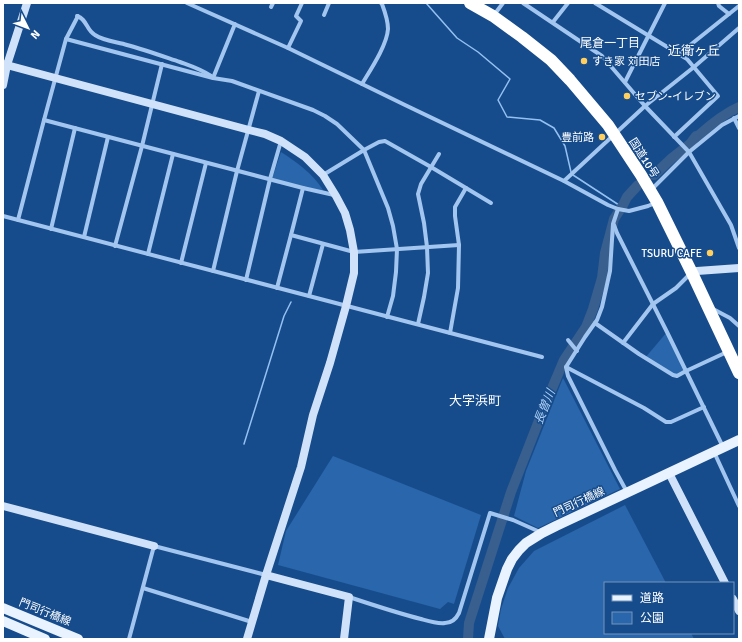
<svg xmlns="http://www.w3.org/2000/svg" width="742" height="642" font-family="Signika,'Noto Sans JP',sans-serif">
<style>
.green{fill:#2a66ab}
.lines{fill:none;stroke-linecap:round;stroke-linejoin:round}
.stream{stroke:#94c1f1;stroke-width:1.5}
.river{stroke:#385f8e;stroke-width:10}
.street{stroke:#a2c6ef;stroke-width:4}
.secondary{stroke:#cfe2fa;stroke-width:8}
.primary{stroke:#e9f2ff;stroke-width:10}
.highway{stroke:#fff;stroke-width:12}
.poi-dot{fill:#ffcf5f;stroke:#174c8c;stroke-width:1.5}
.labels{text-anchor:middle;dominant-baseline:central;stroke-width:3;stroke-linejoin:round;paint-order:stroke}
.poi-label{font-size:11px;fill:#fff;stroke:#174c8c;text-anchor:start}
.street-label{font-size:11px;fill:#fff;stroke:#174c8c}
.neighbourhood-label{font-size:12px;fill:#fff;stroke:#174c8c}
.water-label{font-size:12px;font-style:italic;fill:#add0f6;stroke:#174c8c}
.quarter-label{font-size:13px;fill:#fff;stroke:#174c8c}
</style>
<rect width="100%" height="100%" fill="#174c8c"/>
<!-- green -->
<g class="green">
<path d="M281,152c16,10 36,25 44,42l-54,-12z"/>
<polygon points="667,332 686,371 677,376 645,358"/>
<polygon points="563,378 620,489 538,528 514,516 526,471"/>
<polygon points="333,456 481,515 454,604 448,602 440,609 278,565 286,531"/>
<polygon points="625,505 666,583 605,583 605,633 691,633 694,639 505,639 498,626 501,609 508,588 519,568 534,551"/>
</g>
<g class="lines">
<!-- stream -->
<g class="stream">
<polyline points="426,3 457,38 478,52 510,79 498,100 507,117 540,120 554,128 565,146 571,172"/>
<polyline points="573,175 622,207"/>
<polyline points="244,444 284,316 291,302"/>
</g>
<!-- river -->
<g class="river">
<path d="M654,175l18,-17 18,-14 6,-8h2c13,-12 25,-22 41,-29"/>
<polyline points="468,639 469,623 511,492 545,405 564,360 586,327 593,309 602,278 605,253 614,219 623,205 627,197 638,185"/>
</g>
<!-- street -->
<g class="street">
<polyline points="187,3 288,48 362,84 405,105 564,181 608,205 618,209 629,211 648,206 655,203"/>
<polyline points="523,3 602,56 645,106 689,152 731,225 739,248"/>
<polyline points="595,3 687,59 718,96 674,137"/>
<polyline points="718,3 719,6 729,14"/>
<polyline points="271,7 273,3"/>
<polyline points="324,15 329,3"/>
<polyline points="494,15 503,3"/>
<path d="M77,16c10,3 9,14 18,19 9,6 22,7 32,10 18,5 35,11 53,17 11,4 21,7 31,14"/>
<polyline points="553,22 568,3"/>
<polyline points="66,39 213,78 232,81 313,110 325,116 337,124 364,150 388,208 393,226 397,249 396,272 393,296 387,317"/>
<polyline points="288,48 301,21 296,16 302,3"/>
<polyline points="679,54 739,6"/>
<polyline points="213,78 235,24"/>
<polyline points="625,82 665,3"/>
<path d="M362,84c9,-15 25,-39 26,-55 0,-9 -3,-17 -6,-25l-1,-1"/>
<polyline points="734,118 739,128"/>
<polyline points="44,120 303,188 334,195"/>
<polyline points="323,175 364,150 379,142 385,141 431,167 491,203"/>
<polyline points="564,181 645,106 694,67 739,28"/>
<polyline points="303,188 291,235 354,252 459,245"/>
<polyline points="652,189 689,152 722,125 739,116"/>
<polyline points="618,209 613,224 610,271 602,307 597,320 585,337 566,367 568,376 615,470 627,492"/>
<polyline points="3,216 542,357"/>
<polyline points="18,220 44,120 66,39 78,16"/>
<polyline points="614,225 617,233 667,332 723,447"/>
<polyline points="51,229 75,128"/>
<polyline points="84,237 108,137"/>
<polyline points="115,246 142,146 162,64"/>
<polyline points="148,254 173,154"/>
<polyline points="181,263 206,163"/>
<polyline points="213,271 237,171 259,91"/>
<polyline points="246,280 270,179 281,141"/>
<polyline points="277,288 291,235"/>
<polyline points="309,296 323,244"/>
<polyline points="713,309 730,318 739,326"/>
<polyline points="595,323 639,354 673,375 677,376 686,371 727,352"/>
<polyline points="418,324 424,297 428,273 427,247 424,223 418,194 421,184 439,154"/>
<polyline points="450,333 458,288 459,245 455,216 455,207 466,188"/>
<polyline points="568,340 577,351"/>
<polyline points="623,343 653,304 676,288 690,274"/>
<polyline points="566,367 644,408 666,422 671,422 704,407"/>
<polyline points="714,452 739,506"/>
<polyline points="143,588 252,622"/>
<path d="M349,597c24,8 48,16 72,22 7,2 16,5 24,4 7,0 11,-4 14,-10l31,-100 23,7 27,12"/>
<polyline points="129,639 154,546 266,575"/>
</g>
<!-- secondary -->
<g class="secondary">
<polyline points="3,64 249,130 265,134 281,141 305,157 323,175 336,196 345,213 350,230 354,252 354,273 346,306 330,363 313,415 301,467 266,575 247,639"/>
<polyline points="3,85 7,65 27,3"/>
<polyline points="692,273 697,271 739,268"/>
<polyline points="669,473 725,583"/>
<polyline points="3,506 154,546"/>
<polyline points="266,575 349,597 344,639"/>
<polyline points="733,599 739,611"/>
</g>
<!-- primary -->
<g class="primary">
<polyline points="3,608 78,639"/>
<polyline points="3,621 45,639"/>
<polyline points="489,639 497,598 507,569 512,559 519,550 526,543 542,533 556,526 739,440"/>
</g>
<!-- highway -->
<polyline class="highway" points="470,3 493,16 522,37 551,60 570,80 608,125 641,175 657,202 692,273 739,373"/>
</g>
<!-- markers -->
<g class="poi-dot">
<circle cx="584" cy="61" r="4"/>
<circle cx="627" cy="96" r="4"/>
<circle cx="602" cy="137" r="4"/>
<circle cx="710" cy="253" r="4"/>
</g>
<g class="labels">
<!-- poi labels -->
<g class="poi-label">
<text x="592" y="61">すき家 苅田店</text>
<text x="635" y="96">セブン-イレブン</text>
<text x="594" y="137" text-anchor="end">豊前路</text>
<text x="702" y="253" text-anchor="end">TSURU CAFE</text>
</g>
<!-- street labels -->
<g class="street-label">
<text transform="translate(644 158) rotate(57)">国道10号</text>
<text transform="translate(579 502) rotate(-25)">門司行橋線</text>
<text transform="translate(45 612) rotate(22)">門司行橋線</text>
</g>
<!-- neighbourhood labels -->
<g class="neighbourhood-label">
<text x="610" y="43">尾倉一丁目</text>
</g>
<!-- water labels -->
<g class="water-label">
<text transform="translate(545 407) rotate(-68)">長曽川</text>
</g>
<!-- quarter labels -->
<g class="quarter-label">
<text x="694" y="51">近衛ヶ丘</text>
<text x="475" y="401">大字浜町</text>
</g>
</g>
<!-- border -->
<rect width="742" height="642" fill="none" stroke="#ffffff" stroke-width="8"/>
<!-- legend -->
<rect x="604" y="582" width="130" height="52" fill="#174c8c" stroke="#7494ba"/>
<rect x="612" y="595" width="20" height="6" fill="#e9f2ff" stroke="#7494ba"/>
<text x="640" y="602" font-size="12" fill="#ffffff">道路</text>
<rect x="612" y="612" width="20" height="12" fill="#2a66ab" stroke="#7494ba"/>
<text x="640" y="622" font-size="12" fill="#ffffff">公園</text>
<!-- north arrow -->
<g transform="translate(28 28) rotate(132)" stroke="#174c8c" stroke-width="3" paint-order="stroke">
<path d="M0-3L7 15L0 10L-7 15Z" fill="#ffffff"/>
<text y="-6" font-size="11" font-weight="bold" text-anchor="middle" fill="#ffffff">N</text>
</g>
</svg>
